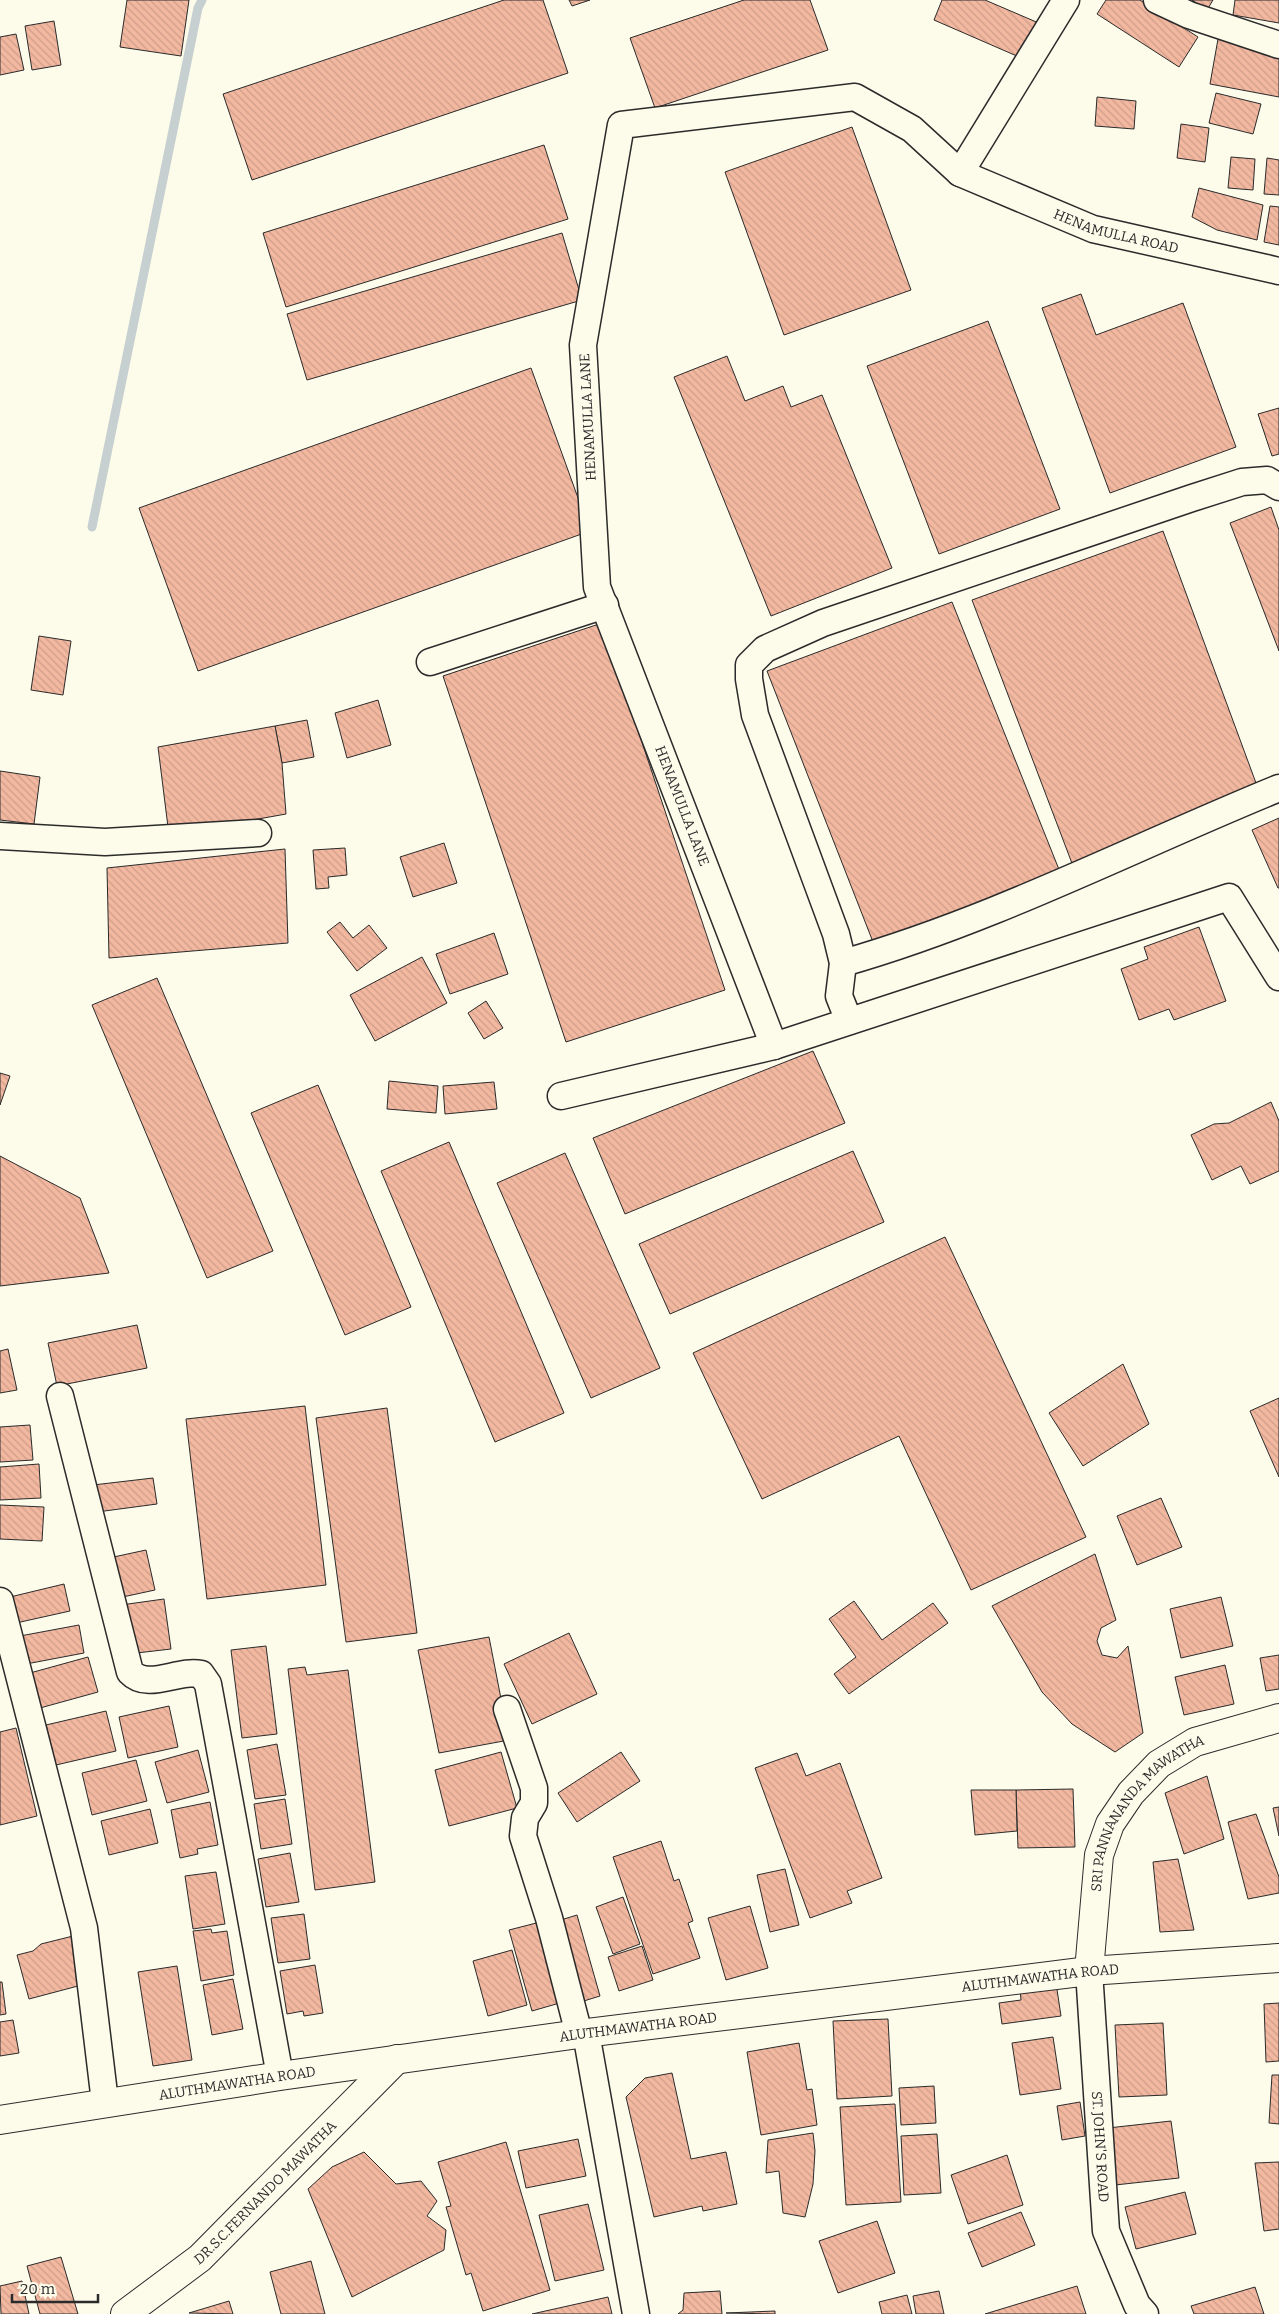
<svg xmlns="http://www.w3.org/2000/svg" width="1279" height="2314" font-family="Bitter,serif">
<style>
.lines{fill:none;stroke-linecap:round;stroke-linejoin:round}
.stream{stroke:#c7d0d0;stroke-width:9}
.building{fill:url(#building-back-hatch);stroke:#2b2b2b}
.minor-casing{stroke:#2b2b2b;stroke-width:29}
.tertiary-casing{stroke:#2b2b2b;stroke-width:30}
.secondary-casing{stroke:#2b2b2b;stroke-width:30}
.primary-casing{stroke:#2b2b2b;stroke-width:30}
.minor{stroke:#fdfbea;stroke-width:26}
.tertiary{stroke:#fdfbea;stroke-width:28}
.secondary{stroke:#fdfbea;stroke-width:28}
.primary{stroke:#fdfbea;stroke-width:28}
.labels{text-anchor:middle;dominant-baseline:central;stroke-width:4;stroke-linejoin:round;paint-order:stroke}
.street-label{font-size:14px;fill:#2b2b2b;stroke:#fdfbea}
</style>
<defs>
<pattern id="building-back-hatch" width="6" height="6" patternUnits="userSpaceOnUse" patternTransform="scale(1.25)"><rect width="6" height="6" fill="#f2b8a0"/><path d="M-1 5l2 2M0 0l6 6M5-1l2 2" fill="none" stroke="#d09e8a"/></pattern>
</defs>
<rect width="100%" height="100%" fill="#fdfbea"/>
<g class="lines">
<!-- stream -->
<polyline class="stream" points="92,527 198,8 202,0"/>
</g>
<!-- building -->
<g class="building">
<polygon points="127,0 189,0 181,56 120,47"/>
<polygon points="504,0 543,0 568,73 252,180 223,94"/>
<polygon points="569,0 590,0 572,6"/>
<polygon points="744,0 810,0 828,50 655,108 630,38"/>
<polygon points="942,0 985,0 1041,24 1026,60 934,20"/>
<polygon points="1106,0 1140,0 1198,37 1179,67 1097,14"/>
<polygon points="1192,0 1213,0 1207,10"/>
<polygon points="1235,0 1279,0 1279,23 1233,15"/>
<polygon points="54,21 61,65 32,70 25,26"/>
<polygon points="16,34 24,70 0,75 0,37"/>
<polygon points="1218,39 1279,51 1279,97 1210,84"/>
<polygon points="1216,93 1261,104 1253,134 1209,123"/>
<polygon points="1097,97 1136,101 1134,129 1095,126"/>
<polygon points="1181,124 1209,128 1205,162 1177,158"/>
<polygon points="852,127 911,290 784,335 725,172"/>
<polygon points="544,145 568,219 286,307 263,233"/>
<polygon points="1231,157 1255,159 1253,190 1228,188"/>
<polygon points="1267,158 1279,160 1279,195 1264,194"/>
<polygon points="1199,188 1263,205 1257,240 1217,230 1192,217"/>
<polygon points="1270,206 1279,207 1279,245 1264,242"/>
<polygon points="562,233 582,300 307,380 287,314"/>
<polygon points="1081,294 1096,335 1183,303 1236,447 1110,493 1042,308"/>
<polygon points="988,321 1060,509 939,554 867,366"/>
<polygon points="727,356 745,401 783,386 791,407 822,395 892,568 771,616 674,377"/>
<polygon points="531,368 590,531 198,671 139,508"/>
<polygon points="1279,408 1279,454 1272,456 1258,414"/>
<polygon points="1271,507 1279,530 1279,651 1230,523"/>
<polygon points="1163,531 1256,783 1073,866 972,600"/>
<polygon points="952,602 1060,872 873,942 767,671"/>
<polygon points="602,623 725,990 566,1042 443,676"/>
<polygon points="39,636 71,641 63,695 31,690"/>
<polygon points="378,700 391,745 347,758 335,713"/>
<polygon points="307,720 314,757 282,763 275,726"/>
<polygon points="275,726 282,763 286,814 169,835 158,747"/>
<polygon points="0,771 40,777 34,824 0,820"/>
<polygon points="1279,818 1279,888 1278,888 1252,830"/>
<polygon points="444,843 457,883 413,897 400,857"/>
<polygon points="345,848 347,875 328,877 329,888 316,889 313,850"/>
<polygon points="285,849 288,943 109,958 107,868"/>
<polygon points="340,922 353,938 369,925 387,948 357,971 327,932"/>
<polygon points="1199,927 1226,1001 1174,1020 1169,1009 1139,1020 1121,969 1148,959 1144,947"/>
<polygon points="494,933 508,974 450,994 436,954"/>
<polygon points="422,957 447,1003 375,1041 350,995"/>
<polygon points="157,978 273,1251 207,1278 92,1005"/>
<polygon points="486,1001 503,1028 484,1039 468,1013"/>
<polygon points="813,1051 845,1123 625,1214 593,1138"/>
<polygon points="0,1073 10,1076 0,1105"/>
<polygon points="389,1081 438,1086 436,1113 387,1109"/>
<polygon points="494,1082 497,1109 445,1114 443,1086"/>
<polygon points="318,1085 411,1307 345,1335 251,1113"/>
<polygon points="1271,1102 1279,1121 1279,1171 1250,1184 1241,1166 1212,1180 1191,1135 1214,1124 1229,1123"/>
<polygon points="449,1142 564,1413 495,1442 381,1171"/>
<polygon points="853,1151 884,1222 670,1314 639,1244"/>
<polygon points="565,1153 660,1368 591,1398 497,1183"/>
<polygon points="0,1156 80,1198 109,1273 0,1286"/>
<polygon points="945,1237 1086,1537 971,1590 899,1436 762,1499 693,1353"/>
<polygon points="137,1325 147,1368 57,1386 48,1343"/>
<polygon points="8,1349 17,1390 0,1393 0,1351"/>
<polygon points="1123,1364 1149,1424 1083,1466 1049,1413"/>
<polygon points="1279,1398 1279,1477 1250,1411"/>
<polygon points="305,1406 326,1585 207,1599 186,1419"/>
<polygon points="387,1408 417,1633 346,1642 316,1418"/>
<polygon points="30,1425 33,1460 0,1462 0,1427"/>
<polygon points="39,1464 41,1498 0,1500 0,1467"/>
<polygon points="153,1478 157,1504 97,1512 93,1485"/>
<polygon points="1161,1498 1182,1547 1137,1565 1117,1516"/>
<polygon points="0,1505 44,1507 42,1541 0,1539"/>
<polygon points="146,1550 155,1590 118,1598 109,1558"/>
<polygon points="1095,1554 1116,1620 1101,1628 1097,1641 1102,1655 1117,1658 1128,1646 1143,1733 1115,1752 1072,1724 1042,1692 992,1606"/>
<polygon points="64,1584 70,1611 16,1623 10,1597"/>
<polygon points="1221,1597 1233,1646 1181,1658 1170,1609"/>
<polygon points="164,1599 171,1649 128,1654 121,1605"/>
<polygon points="854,1601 882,1640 933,1603 948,1623 849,1694 834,1674 856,1657 829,1619"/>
<polygon points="79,1625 84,1653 26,1664 20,1636"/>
<polygon points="569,1633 597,1694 532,1724 504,1664"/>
<polygon points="489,1637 509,1740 439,1753 418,1650"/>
<polygon points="266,1646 277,1734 242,1738 231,1650"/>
<polygon points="1279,1655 1279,1689 1266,1691 1260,1658"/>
<polygon points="88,1657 98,1692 40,1708 30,1673"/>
<polygon points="1225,1665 1234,1704 1184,1715 1175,1677"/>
<polygon points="305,1667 307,1675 348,1670 375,1882 315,1890 288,1669"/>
<polygon points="169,1706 178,1747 128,1758 119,1717"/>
<polygon points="106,1711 116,1751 56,1765 46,1725"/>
<polygon points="16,1728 37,1816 0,1825 0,1732"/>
<polygon points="277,1744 286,1795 255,1799 247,1750"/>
<polygon points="198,1750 209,1792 167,1803 155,1762"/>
<polygon points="501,1752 517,1808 449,1826 435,1770"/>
<polygon points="621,1752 640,1781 577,1822 558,1793"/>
<polygon points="797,1753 806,1776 840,1763 882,1878 847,1891 852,1903 810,1918 755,1768"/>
<polygon points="136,1760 147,1801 92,1815 82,1773"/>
<polygon points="1207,1776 1224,1839 1184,1854 1165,1793"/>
<polygon points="1073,1789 1075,1847 1018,1848 1016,1790"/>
<polygon points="971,1790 1016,1790 1017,1831 975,1835"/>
<polygon points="285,1799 292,1844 261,1849 254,1804"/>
<polygon points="210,1802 218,1845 197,1849 198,1854 180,1858 171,1810"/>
<polygon points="1279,1807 1279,1836 1273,1808"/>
<polygon points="150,1809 158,1843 109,1855 101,1821"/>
<polygon points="1256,1814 1279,1877 1279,1893 1248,1899 1228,1822"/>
<polygon points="661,1841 674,1881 679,1879 693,1921 688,1923 700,1958 653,1974 613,1857"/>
<polygon points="290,1853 299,1902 266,1907 258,1859"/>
<polygon points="1178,1859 1194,1930 1160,1932 1153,1862"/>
<polygon points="785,1869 799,1925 770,1932 757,1875"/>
<polygon points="216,1872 225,1924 193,1929 185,1876"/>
<polygon points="623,1897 640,1944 613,1954 596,1907"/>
<polygon points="750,1906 768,1968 726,1980 708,1918"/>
<polygon points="304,1914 310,1959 278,1963 271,1918"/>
<polygon points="577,1915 600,1996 574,2004 551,1923"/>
<polygon points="548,1920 570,2000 532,2011 509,1930"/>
<polygon points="211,1929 212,1933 227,1931 234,1975 201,1981 193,1931"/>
<polygon points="73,1936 84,1974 76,1976 78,1986 29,1999 17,1955 33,1951 41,1944"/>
<polygon points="642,1946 653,1980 619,1991 608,1957"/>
<polygon points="512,1950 527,2005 488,2016 473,1961"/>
<polygon points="315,1965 323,2013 304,2016 303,2011 287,2014 280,1971"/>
<polygon points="177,1966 192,2060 153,2066 138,1972"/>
<polygon points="233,1979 243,2029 212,2035 203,1985"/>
<polygon points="0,1982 2,1982 6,2014 0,2015"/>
<polygon points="1056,1983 1061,2016 1002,2024 999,2003 1021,2000 1020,1989"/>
<polygon points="1279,2003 1279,2061 1266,2062 1264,2004"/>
<polygon points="888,2019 892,2096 837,2099 833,2021"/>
<polygon points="13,2020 19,2053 0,2056 0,2022"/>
<polygon points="1163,2023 1167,2095 1119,2097 1115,2025"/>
<polygon points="1053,2037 1061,2089 1020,2095 1012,2043"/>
<polygon points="799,2043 807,2090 812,2089 817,2125 761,2135 747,2052"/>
<polygon points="672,2073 691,2159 726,2152 737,2204 703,2211 702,2206 654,2217 626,2097 645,2078"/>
<polygon points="1272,2075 1279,2075 1279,2124 1269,2123"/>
<polygon points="934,2086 936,2123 901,2125 899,2088"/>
<polygon points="1080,2102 1085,2136 1062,2140 1057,2106"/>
<polygon points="895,2104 901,2202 846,2205 840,2107"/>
<polygon points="1171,2121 1179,2178 1115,2185 1108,2128"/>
<polygon points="813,2133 815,2151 813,2184 805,2217 783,2213 779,2171 766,2173 768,2140"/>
<polygon points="937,2134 941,2193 904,2195 901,2136"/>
<polygon points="578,2139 586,2176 526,2188 518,2151"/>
<polygon points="506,2142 550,2290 483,2311 471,2273 466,2275 446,2207 451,2206 438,2162"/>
<polygon points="364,2152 396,2184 421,2181 437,2201 427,2216 446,2230 444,2250 352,2297 308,2189 332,2167"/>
<polygon points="1007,2155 1023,2205 968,2224 951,2175"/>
<polygon points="1279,2162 1279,2229 1264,2231 1255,2163"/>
<polygon points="1185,2192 1196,2234 1136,2249 1125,2207"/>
<polygon points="588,2204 604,2270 555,2281 539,2215"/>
<polygon points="1021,2212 1035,2245 982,2267 968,2233"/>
<polygon points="877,2221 895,2273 838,2293 819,2241"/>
<polygon points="61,2257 78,2314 40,2314 27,2266"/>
<polygon points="311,2261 325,2314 281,2314 270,2272"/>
<polygon points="22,2281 29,2314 1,2314 0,2286"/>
<polygon points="1077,2286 1086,2314 985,2314"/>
<polygon points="1255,2287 1264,2314 1194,2314 1191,2306"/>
<polygon points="720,2291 722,2314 678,2314 683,2310 684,2293"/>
<polygon points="939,2291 944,2314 916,2314 913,2296"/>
<polygon points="907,2295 912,2314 882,2314 879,2302"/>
<polygon points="608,2297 612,2314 532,2314"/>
<polygon points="229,2301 233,2314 189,2313"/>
<polygon points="775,2311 775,2314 726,2313"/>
</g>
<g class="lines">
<defs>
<g id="minor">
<polyline points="1157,0 1189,15 1279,45"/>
<polyline points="960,173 1066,0"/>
<polyline points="430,662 605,605"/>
<polyline points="0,836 105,842 258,833"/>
<path d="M843,963c151,-43 291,-116 436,-175"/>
<polyline points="849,1021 839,996 843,963 836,934 755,715 749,679 749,665 765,649 823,623 1192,498 1242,482 1267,480 1279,487"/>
<path id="s1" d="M774,1046l-177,-459 -14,-242 38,-220 234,-28 57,32 48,44 133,56 186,42"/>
<polyline points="561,1096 774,1046 1229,897 1279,977"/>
<path d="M60,1396l70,276c18,19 48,-3 71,2l7,10 72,392"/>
<polyline points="0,1601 84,1928 105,2102"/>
<polyline points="507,1709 534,1788 534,1803 525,1818 523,1836 549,1918 579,2034"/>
<path id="s2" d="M1089,1971l17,260 31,74 8,9"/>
<polyline points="586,2033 636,2314"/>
</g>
<g id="tertiary">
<path id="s3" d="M125,2314l75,-56 197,-199"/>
</g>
<g id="secondary">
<path id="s4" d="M1089,1971l10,-116 11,-31 21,-31 28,-29 36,-22 84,-24"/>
</g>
<g id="primary">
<path id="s5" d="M0,2120l280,-44 306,-43 503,-62 190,-13"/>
</g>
</defs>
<!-- minor casing -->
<use href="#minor" class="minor-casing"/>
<!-- tertiary casing -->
<use href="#tertiary" class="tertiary-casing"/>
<!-- secondary casing -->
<use href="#secondary" class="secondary-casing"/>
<!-- primary casing -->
<use href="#primary" class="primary-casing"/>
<!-- minor -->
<use href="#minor" class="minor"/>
<!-- tertiary -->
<use href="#tertiary" class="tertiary"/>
<!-- secondary -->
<use href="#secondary" class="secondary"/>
<!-- primary -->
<use href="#primary" class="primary"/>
</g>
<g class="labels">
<!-- street labels -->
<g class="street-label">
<text stroke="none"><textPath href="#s1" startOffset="1491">HENAMULLA ROAD</textPath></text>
<text transform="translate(588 417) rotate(-93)">HENAMULLA LANE</text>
<text transform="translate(682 806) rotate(69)">HENAMULLA LANE</text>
<text stroke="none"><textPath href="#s4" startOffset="179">SRI PANNANANDA MAWATHA</textPath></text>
<text stroke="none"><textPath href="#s5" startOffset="1050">ALUTHMAWATHA ROAD</textPath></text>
<text stroke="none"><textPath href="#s5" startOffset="645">ALUTHMAWATHA ROAD</textPath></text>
<text stroke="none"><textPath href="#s5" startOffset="240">ALUTHMAWATHA ROAD</textPath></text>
<text stroke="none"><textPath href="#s2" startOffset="176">ST. JOHN'S ROAD</textPath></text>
<text stroke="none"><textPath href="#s3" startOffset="186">DR.S.C.FERNANDO MAWATHA</textPath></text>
</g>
</g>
<!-- scale -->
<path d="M12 2294v8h86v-8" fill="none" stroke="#2b2b2b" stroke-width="2.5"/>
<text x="20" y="2294" font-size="15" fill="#2b2b2b" stroke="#fdfbea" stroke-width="4" paint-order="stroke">20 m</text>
</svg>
